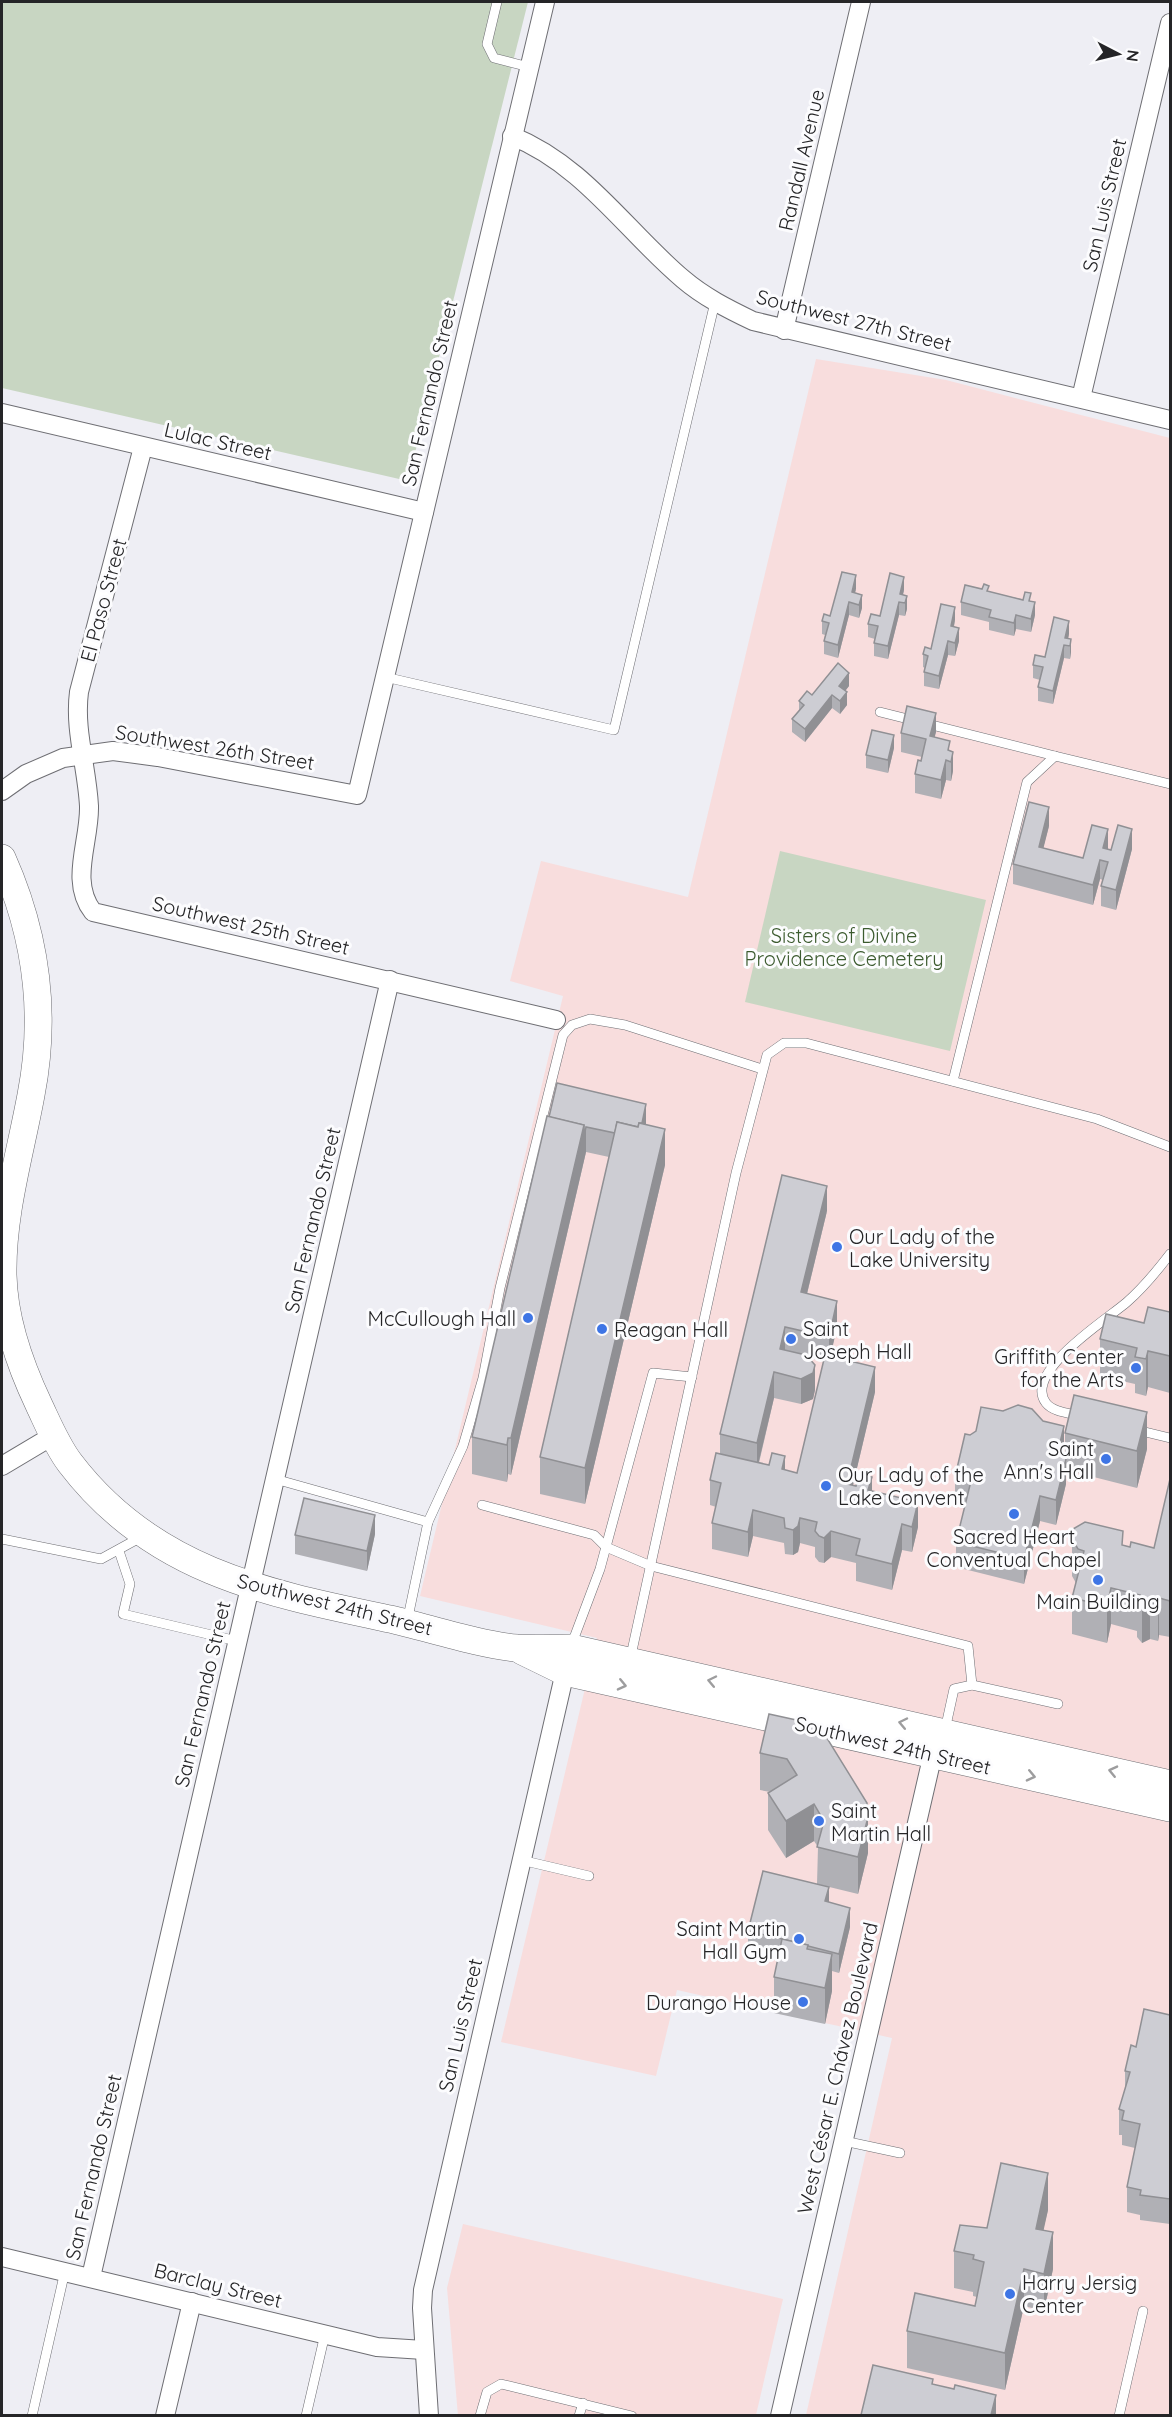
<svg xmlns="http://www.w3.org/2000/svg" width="1172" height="2417" font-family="Quicksand,sans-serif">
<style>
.education{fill:#f8dddd}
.green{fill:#c8d6c2}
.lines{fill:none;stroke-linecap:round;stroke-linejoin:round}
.service-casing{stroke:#6e6e73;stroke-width:10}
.minor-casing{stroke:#6e6e73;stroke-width:20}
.secondary-casing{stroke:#6e6e73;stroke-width:28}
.service{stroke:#fff;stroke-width:9}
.minor{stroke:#fff;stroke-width:18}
.secondary{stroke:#fff;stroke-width:27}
.wall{fill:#b0b0b5;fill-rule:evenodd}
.shaded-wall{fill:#909094}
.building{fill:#cdcdd3;stroke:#909094;stroke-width:1.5}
.oneway{stroke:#9d9d9e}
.poi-dot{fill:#3e75e5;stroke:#fcfcfe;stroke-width:2}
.labels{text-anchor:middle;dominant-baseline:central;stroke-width:6;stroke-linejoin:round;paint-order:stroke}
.street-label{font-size:20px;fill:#252527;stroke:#fcfcfe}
.park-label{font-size:20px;fill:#3c5b2f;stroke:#fcfcfe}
.poi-label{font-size:20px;fill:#252527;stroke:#fcfcfe;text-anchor:start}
</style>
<rect width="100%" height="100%" fill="#eeeef4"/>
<!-- education -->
<g class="education">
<polygon points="816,359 946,380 1170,438 1170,2415 806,2415 892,2038 677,1990 656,2076 501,2042 597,1638 420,1596 563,996 510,981 541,861 688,897"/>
<polygon points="463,2224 783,2299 756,2415 458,2416 447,2288"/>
</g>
<!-- green -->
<g class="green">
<polygon points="2,2 528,2 408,481 2,388"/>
<polygon points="780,851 986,900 950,1051 745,1002"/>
</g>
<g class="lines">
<defs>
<g id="service">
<polyline points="497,2 487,44 494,58 529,67"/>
<polyline points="385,677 614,730 715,302"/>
<polyline points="880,712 1055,756"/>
<polyline points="953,1081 1027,782 1055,756 1170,784"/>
<path d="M1080,1416c-11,-3 -27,-4 -34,-13 -24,-31 63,-85 81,-101 16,-14 30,-31 43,-48"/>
<polyline points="1137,1430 1170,1438"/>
<polyline points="275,1479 428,1522 407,1622"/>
<polyline points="482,1505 594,1535 606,1547 651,1566 968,1646 972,1685"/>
<polyline points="428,1522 463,1446 483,1378 500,1288 563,1035 572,1025 590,1019 625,1025 762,1069"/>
<polyline points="2,1539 101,1559 143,1536"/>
<polyline points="119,1551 130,1584 123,1614 237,1641"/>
<polyline points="571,1646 600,1569 653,1373 692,1377"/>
<polyline points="630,1660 736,1173 767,1055 784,1043 806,1043 1097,1119 1170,1147"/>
<polyline points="945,1730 954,1689 972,1685 1058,1704"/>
<polyline points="521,1860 589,1876"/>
<polyline points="844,2141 900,2153"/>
<polyline points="32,2416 65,2271"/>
<polyline points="306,2416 325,2334"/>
<polyline points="480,2416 487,2392 501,2384 632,2416"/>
<polyline points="579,2416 583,2403"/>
<polyline points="1119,2416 1143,2311"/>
</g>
<g id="minor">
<path d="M512,136c72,29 114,95 171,143 21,18 45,30 70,42l417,99"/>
<polyline points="784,330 861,2"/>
<polyline points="1081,398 1170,23"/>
<polyline points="2,413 424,512"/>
<path d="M143,447l-64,245c-5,38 8,75 10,114 1,36 -20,75 4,106l463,108"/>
<polyline points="2,791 26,774 63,758 113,751 158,757 357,795 545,2"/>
<polyline points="2,1466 54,1435"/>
<polyline points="2,2257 377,2347 424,2350"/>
<polyline points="91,2277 390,980"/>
<polyline points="165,2416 192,2302"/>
<polyline points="429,2416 422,2308 423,2290 567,1663"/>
<polyline points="780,2416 935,1745"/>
</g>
<g id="secondary">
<path d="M2,858c34,76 45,155 29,237 -11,60 -29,118 -28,180 1,45 17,90 36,130 9,19 18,41 31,58 82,108 196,130 320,156 39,9 90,26 127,29 18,1 36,0 54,0l599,136"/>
<polyline points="522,1651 565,1672 1170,1808"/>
</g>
</defs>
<!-- service casing -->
<use href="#service" class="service-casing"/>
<!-- minor casing -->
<use href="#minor" class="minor-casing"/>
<!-- secondary casing -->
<use href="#secondary" class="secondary-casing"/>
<!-- service -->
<use href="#service" class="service"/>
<!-- minor -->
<use href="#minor" class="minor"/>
<!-- secondary -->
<use href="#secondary" class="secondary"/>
</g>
<!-- wall -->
<g class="wall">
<polygon points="856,589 855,593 862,608 859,618 849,615 838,658 824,654 824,641 825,635 822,634 822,621 830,616"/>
<polygon points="904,590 903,595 907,609 905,616 899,615 888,659 874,656 874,643 875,639 868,637 868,624 880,616"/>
<polygon points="989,592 1031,601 1035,615 1031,632 1016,629 1014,636 989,630 989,622 961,615 961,602"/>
<polygon points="955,620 954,627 959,641 955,656 948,655 939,689 924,686 924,672 925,668 923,667 923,654 931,649"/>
<polygon points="1069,634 1068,638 1071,652 1070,659 1064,658 1053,704 1038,701 1038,687 1040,680 1033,678 1033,665 1045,657"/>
<polygon points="849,686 845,691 847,705 840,714 832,708 805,742 792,732 792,719 799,711 799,701 812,695"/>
<polygon points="936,732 934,737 950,751 953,771 951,781 946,780 941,799 915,793 915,774 922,757 901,752 901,733"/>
<polygon points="894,748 888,773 866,768 866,755"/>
<polygon points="1049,826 1043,848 1083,858 1108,849 1111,850 1132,849 1116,910 1101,906 1101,886 1103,880 1100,879 1093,905 1013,884 1013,864"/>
<polygon points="547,1116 646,1124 665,1165 585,1504 540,1494 540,1457 609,1157 586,1152 511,1475 508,1474 507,1482 472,1474 472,1437"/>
<path d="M827,1211l-20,83 30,33 -7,29 45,36 -22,93 19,6 46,36 -6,25 -10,-2 -10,40 -36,-9v-18l-25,-6 -7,6 -5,-1 -4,-5v-10l-15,-4 -2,9 -5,3 -8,-1 -1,-11 -31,-7 -5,21 -36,-8v-26l4,-16 -6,-2v-25l10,-27v-19zM808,1358l16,3 -27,112 -38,-10 15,-65 27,6 12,-5 2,-9z"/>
<polygon points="1170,1312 1170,1393 1148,1387 1146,1396 1135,1393 1135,1384 1100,1376 1100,1339"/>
<polygon points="1065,1433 1147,1449 1137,1488 1066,1470 1066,1484 1056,1525 1040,1521 1024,1584 956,1567 956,1542 965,1505 955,1502 955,1477 970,1435 1064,1452 1063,1456 1065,1458"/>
<polygon points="1170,1479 1170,1637 1159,1635 1158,1641 1150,1639 1142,1643 1137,1637 1137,1631 1111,1624 1107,1643 1072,1634 1072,1598 1076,1583 1072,1576 1072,1539 1130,1547 1154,1548"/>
<polygon points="375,1534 367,1571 295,1554 295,1535"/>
<polygon points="769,1714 868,1853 858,1894 817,1884 818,1847 814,1841 786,1858 768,1830 768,1793 770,1792 760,1790 760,1753"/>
<polygon points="829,1902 850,1927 839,1973 832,1971 832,1991 825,2024 774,2013 774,1977 778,1958 748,1950 748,1931"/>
<polygon points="1170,2012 1170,2224 1140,2220 1140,2215 1127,2212 1127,2187 1135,2148 1122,2145 1122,2135 1119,2135 1119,2109 1125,2089 1125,2071 1136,2047 1170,2015"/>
<polygon points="1048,2210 1043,2230 1053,2269 1044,2311 1024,2306 1005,2390 907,2368 907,2331 975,2306 977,2297 973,2296 973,2292 954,2288 954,2251 987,2228"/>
</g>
<!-- shaded-wall -->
<g class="shaded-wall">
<polygon points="856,575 856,589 852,603 852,592"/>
<polygon points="904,577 904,590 901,602 900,594"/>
<polygon points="862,595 862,608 859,618 859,605"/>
<polygon points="907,596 907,609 905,616 905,603"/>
<polygon points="849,602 849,615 838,658 838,645"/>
<polygon points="899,602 899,615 888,659 888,646"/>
<polygon points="1035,602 1035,615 1031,632 1031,619"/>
<polygon points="955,607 955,620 951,639 951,626"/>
<polygon points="1016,615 1016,629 1014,636 1014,623"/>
<polygon points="1069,621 1069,634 1067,645 1065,638"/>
<polygon points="959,628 959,641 955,656 955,643"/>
<polygon points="1071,639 1071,652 1070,659 1070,646"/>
<polygon points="948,641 948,655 939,689 939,676"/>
<polygon points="1064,645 1064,658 1053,704 1053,691"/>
<polygon points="849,673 849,686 839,699 839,686"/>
<polygon points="847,692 847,705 840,714 840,701"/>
<polygon points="832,695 832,708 805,742 805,729"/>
<polygon points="936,713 936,732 930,756 930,736"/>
<polygon points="894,735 894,748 888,773 888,760"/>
<polygon points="953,752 953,771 951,781 951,762"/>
<polygon points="946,760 946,780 941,799 941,780"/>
<polygon points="1049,807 1049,826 1039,866 1039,847"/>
<polygon points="1108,829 1108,849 1105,861 1103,848"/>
<polygon points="1132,829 1132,849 1116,910 1116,890"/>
<polygon points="1100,860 1100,879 1093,905 1093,885"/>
<polygon points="646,1104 646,1129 638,1139"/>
<polygon points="584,1125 586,1127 586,1152 511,1475 511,1438"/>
<polygon points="665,1129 665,1165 585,1504 585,1468"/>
<polygon points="827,1186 827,1211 801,1318 801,1292"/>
<polygon points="837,1301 837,1327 829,1363 829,1337"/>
<polygon points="785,1327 785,1352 780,1374 780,1349"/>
<polygon points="1148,1351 1148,1387 1146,1396 1146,1359"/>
<polygon points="815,1365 815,1390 813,1399 801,1404 801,1379"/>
<polygon points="875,1367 875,1392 847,1510 847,1484"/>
<polygon points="774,1372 774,1398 757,1469 757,1443"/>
<polygon points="1147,1412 1147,1449 1137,1488 1137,1451"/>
<polygon points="1064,1426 1064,1452 1058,1476 1058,1451"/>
<polygon points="508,1438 508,1474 507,1482 507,1445"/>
<polygon points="785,1456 785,1482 782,1469"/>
<polygon points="1066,1459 1066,1484 1056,1525 1056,1500"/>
<polygon points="872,1477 872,1503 868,1490"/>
<polygon points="1040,1496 1040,1521 1024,1584 1024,1559"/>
<polygon points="918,1502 918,1527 912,1552 912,1527"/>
<polygon points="753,1510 753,1536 748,1557 748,1532"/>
<polygon points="375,1515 375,1534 367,1571 367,1551"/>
<polygon points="800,1518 800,1543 798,1552 793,1555 793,1530"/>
<polygon points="902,1524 902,1550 892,1590 892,1564"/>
<polygon points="831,1531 831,1557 824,1563 824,1538"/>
<polygon points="1111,1588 1111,1624 1107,1643 1107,1606"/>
<polygon points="1159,1598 1159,1635 1158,1641 1158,1604"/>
<polygon points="1150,1602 1150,1639 1142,1643 1142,1607"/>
<polygon points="814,1804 814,1841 786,1858 786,1821"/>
<polygon points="868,1817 868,1853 858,1894 858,1857"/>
<polygon points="829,1887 829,1907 825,1901"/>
<polygon points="850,1908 850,1927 839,1973 839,1954"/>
<polygon points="832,1954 832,1991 825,2024 825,1988"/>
<polygon points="1048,2173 1048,2210 1036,2265 1036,2229"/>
<polygon points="1053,2232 1053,2269 1044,2311 1044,2274"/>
<polygon points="1024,2269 1024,2306 1005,2390 1005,2353"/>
<polygon points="996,2395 996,2415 991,2415"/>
</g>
<!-- building -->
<g class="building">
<polygon points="842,572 856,575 852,592 862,595 859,605 849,602 838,645 824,641 829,623 822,621 824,614 830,616"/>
<polygon points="890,573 904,577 900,594 907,596 905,603 899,602 888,646 874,643 878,626 868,624 871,614 880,616"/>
<polygon points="984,584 989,586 987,591 1023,600 1025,592 1031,593 1029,601 1035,602 1031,619 1016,615 1014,623 989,617 991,610 961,602 965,585 982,589"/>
<polygon points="941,604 955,607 951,626 959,628 955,643 948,641 939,676 924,672 928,656 923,654 925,647 931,649"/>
<polygon points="1054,617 1069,621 1065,638 1071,639 1070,646 1064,645 1053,691 1038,687 1043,667 1033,665 1035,655 1045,657"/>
<polygon points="838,663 849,673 839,686 847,692 840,701 832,695 805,729 792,719 804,705 799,701 807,691 812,695"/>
<polygon points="907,706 936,713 930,736 950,741 948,750 953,752 951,762 946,760 941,780 915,774 918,760 921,761 926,739 901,733"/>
<polygon points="872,730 894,735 888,760 866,755"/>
<polygon points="1029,802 1049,807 1039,847 1083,858 1092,825 1108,829 1103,848 1111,850 1118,825 1132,829 1116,890 1101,886 1108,862 1100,860 1093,885 1013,864"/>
<polygon points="557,1083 646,1104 642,1123 639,1123 638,1127 617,1122 615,1133 586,1127 584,1136 584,1125 549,1117"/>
<polygon points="547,1116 584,1125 511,1438 508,1438 507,1445 472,1437"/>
<polygon points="617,1122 638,1127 639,1123 665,1129 585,1468 540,1457"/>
<polygon points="782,1175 827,1186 801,1292 837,1301 829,1337 785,1327 780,1349 806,1355 815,1365 813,1373 801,1379 774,1372 757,1443 720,1434"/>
<polygon points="1148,1307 1170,1312 1170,1356 1148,1351 1146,1359 1135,1357 1137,1348 1100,1339 1106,1314 1144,1323"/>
<polygon points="825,1355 875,1367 847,1484 856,1486 859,1474 872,1477 868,1490 918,1502 912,1527 902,1524 892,1564 856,1555 860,1539 831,1531 824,1538 819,1536 815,1531 817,1522 800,1518 798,1526 793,1530 785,1528 784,1518 753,1510 748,1532 712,1523 721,1483 710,1480 716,1453 769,1465 772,1453 785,1456 782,1469 797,1473"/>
<polygon points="1074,1395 1147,1412 1137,1451 1065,1433"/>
<polygon points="1018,1405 1032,1409 1043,1421 1064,1426 1058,1451 1066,1459 1056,1500 1040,1496 1024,1559 956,1542 971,1481 955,1477 965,1434 970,1435 976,1431 981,1407 1003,1411"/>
<polygon points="1170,1479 1170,1601 1159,1598 1158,1604 1150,1602 1142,1607 1137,1601 1140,1595 1111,1588 1107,1606 1072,1598 1084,1551 1078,1549 1072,1539 1073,1529 1085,1522 1123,1531 1122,1545 1130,1547 1131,1542 1154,1548"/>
<polygon points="304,1498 375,1515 367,1551 295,1535"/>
<polygon points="769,1714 810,1723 822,1730 867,1803 868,1817 858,1857 817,1847 824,1821 814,1804 786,1821 768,1793 797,1775 787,1759 760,1753"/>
<polygon points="763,1871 829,1887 825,1901 850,1908 839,1954 808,1946 808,1945 748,1931"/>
<polygon points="782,1939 808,1945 807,1949 832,1954 825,1988 774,1977"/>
<polygon points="1144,2009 1170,2015 1170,2012 1170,2199 1140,2195 1141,2190 1127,2187 1140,2124 1122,2120 1124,2111 1119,2109 1130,2072 1125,2071 1131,2045 1136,2047"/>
<polygon points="1001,2163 1048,2173 1036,2229 1053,2232 1044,2274 1024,2269 1005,2353 907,2331 915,2293 975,2306 984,2262 973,2259 974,2255 954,2251 960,2225 987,2228"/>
<polygon points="873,2365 933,2379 932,2384 954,2389 955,2385 996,2395 991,2415 861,2415"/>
</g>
<!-- one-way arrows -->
<defs><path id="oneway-chevron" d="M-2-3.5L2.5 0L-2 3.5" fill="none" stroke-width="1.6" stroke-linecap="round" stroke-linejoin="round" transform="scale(1.5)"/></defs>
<g class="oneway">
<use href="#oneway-chevron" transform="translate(712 1681) rotate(-168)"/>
<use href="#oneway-chevron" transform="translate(622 1685) rotate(13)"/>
<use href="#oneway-chevron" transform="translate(903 1723) rotate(-168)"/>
<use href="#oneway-chevron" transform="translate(1113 1771) rotate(-167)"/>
<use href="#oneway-chevron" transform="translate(1031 1776) rotate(13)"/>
</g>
<!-- markers -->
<g class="poi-dot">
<circle cx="837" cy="1247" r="6"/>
<circle cx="528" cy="1318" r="6"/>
<circle cx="602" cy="1329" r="6"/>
<circle cx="791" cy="1339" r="6"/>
<circle cx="1136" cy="1368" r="6"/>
<circle cx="1106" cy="1459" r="6"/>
<circle cx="826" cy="1486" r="6"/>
<circle cx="1014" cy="1514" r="6"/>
<circle cx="1098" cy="1580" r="6"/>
<circle cx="819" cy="1821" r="6"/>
<circle cx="799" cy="1939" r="6"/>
<circle cx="803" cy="2002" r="6"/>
<circle cx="1010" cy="2294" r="6"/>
</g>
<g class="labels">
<!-- street labels -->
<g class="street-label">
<text transform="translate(801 160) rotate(-77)">Randall Avenue</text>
<text transform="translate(1104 205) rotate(-77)">San Luis Street</text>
<text transform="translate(854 320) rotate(14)">Southwest 27th Street</text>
<text transform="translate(429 393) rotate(-77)">San Fernando Street</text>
<text transform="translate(218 441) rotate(13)">Lulac Street</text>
<text transform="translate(103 600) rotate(-75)">El Paso Street</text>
<text transform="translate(215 747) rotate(9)">Southwest 26th Street</text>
<text transform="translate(251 925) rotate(13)">Southwest 25th Street</text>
<text transform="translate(312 1220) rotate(-77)">San Fernando Street</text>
<text transform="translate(335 1604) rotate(14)">Southwest 24th Street</text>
<text transform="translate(202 1694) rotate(-77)">San Fernando Street</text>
<text transform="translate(893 1745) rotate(13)">Southwest 24th Street</text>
<text transform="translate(460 2025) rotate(-77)">San Luis Street</text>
<text transform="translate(837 2068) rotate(-77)">West César E. Chávez Boulevard</text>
<text transform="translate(93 2167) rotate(-77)">San Fernando Street</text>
<text transform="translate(218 2285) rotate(14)">Barclay Street</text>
</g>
<!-- park labels -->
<g class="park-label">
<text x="844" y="935">Sisters of Divine<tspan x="844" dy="23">Providence Cemetery</tspan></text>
</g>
<!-- poi labels -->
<g class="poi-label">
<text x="849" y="1236">Our Lady of the<tspan x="849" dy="23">Lake University</tspan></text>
<text x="516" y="1318" text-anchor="end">McCullough Hall</text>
<text x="803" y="1328">Saint<tspan x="803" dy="23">Joseph Hall</tspan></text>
<text x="614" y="1329">Reagan Hall</text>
<text x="1124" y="1356" text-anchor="end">Griffith Center<tspan x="1124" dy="23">for the Arts</tspan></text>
<text x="1094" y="1448" text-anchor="end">Saint<tspan x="1094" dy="23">Ann's Hall</tspan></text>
<text x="838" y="1474">Our Lady of the<tspan x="838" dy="23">Lake Convent</tspan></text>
<text x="1014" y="1536" text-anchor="middle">Sacred Heart<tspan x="1014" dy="23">Conventual Chapel</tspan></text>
<text x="1098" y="1601" text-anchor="middle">Main Building</text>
<text x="831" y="1810">Saint<tspan x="831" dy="23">Martin Hall</tspan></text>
<text x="787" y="1928" text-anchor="end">Saint Martin<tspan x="787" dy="23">Hall Gym</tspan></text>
<text x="791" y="2002" text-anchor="end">Durango House</text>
<text x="1022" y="2282">Harry Jersig<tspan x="1022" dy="23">Center</tspan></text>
</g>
</g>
<!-- border -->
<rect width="1172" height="2417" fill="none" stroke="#252527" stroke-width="6"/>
<!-- north arrow -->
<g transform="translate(1118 54) rotate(97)" stroke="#fcfcfe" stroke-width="4.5" paint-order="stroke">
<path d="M0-4.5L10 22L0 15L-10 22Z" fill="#252527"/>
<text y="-9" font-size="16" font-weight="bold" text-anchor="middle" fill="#252527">N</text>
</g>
</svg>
